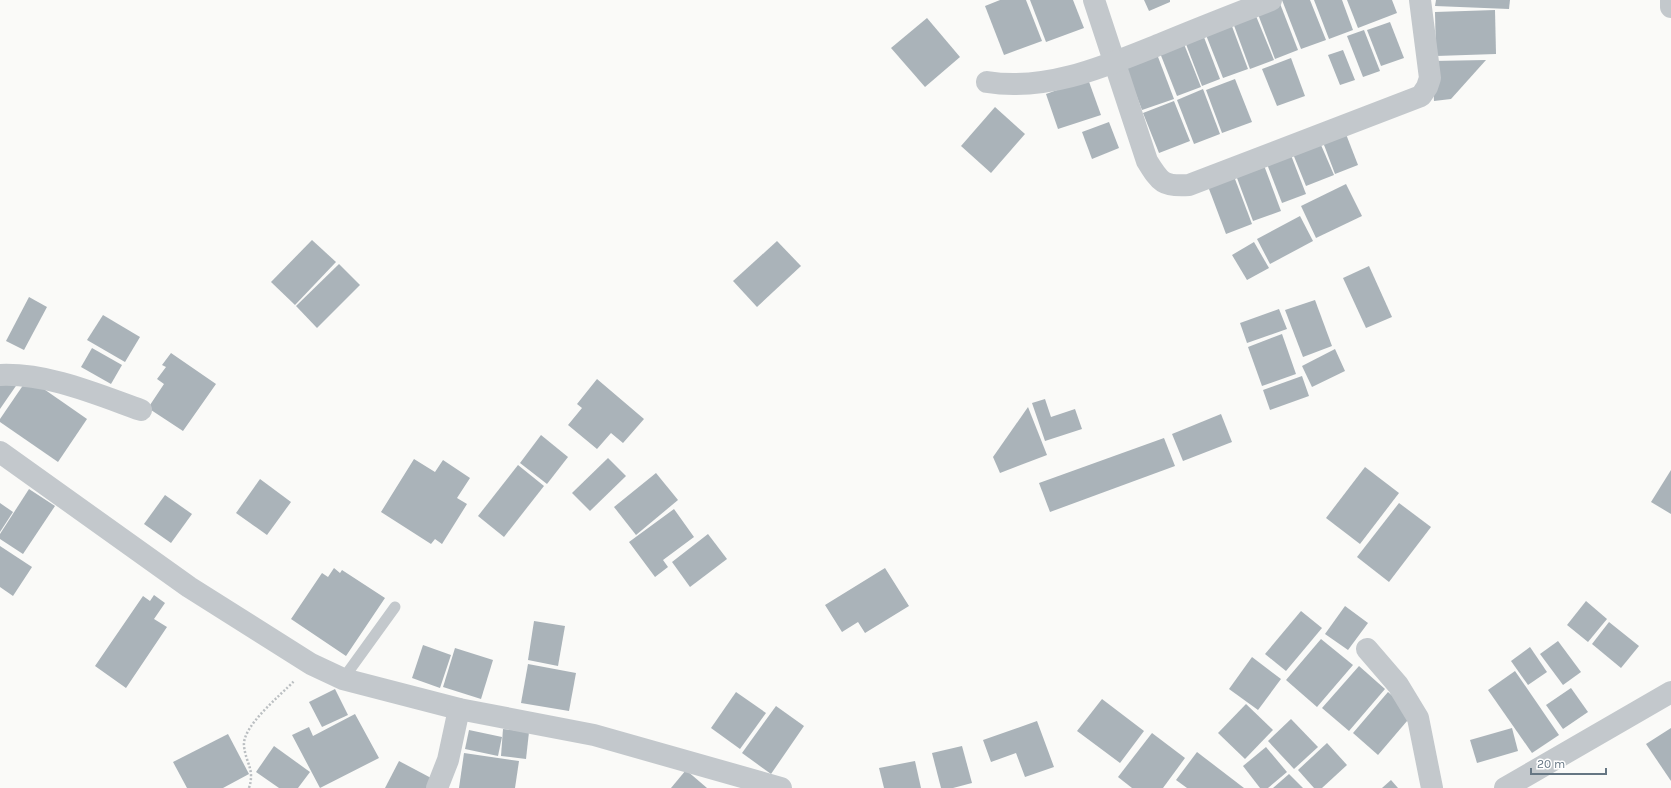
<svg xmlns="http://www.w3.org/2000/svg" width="1671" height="788" font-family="Karla,sans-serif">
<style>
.building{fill:#aab3b9}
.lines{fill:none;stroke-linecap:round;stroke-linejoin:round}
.path{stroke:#bbbfc2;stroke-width:2.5;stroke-dasharray:2 2;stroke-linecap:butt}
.service{stroke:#c3c8cc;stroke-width:11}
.minor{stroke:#c3c8cc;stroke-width:22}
</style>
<rect width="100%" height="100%" fill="#fafaf8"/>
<!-- building -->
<g class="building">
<polygon points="1000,0 1026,0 1042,41 1004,55 985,6"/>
<polygon points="1030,0 1073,0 1084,28 1046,42"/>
<polygon points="1144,0 1170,0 1170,2 1149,11"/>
<polygon points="1282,0 1310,0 1326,40 1301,49"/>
<polygon points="1314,0 1342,0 1353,30 1329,39"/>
<polygon points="1347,0 1392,0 1397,13 1358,28"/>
<polygon points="1436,0 1510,0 1509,9 1435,6"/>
<polygon points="1279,1 1298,50 1275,59 1256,9"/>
<polygon points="1495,10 1496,54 1436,56 1435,12"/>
<polygon points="1254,11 1274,60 1250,69 1232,20"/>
<polygon points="927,18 960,57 925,87 891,48"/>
<polygon points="1230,21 1248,69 1223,78 1204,30"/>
<polygon points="1390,22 1404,58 1381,66 1367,30"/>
<polygon points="1364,30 1380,71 1363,77 1347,36"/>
<polygon points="1202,32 1220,79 1202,86 1184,39"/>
<polygon points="1182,39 1201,87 1177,96 1158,48"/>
<polygon points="1155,49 1174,99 1142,110 1123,61"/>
<polygon points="1343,50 1355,80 1340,85 1328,55"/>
<polygon points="1291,58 1305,96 1277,106 1262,69"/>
<polygon points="1486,60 1451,99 1434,101 1432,61"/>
<polygon points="1088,79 1101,115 1058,129 1046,94"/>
<polygon points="1235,79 1252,122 1222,133 1206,90"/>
<polygon points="1203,89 1220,134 1194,144 1177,100"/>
<polygon points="1174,101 1190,141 1159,153 1143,113"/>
<polygon points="995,107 1025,134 991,173 961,146"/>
<polygon points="1109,122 1119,148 1092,159 1082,132"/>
<polygon points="1344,129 1358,165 1335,174 1321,137"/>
<polygon points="1318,138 1334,175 1306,186 1291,149"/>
<polygon points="1289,150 1306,194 1282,203 1265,159"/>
<polygon points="1262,160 1281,211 1253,221 1234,170"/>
<polygon points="1232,171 1252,224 1226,234 1206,181"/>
<polygon points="1346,184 1362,216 1316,238 1301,206"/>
<polygon points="1300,216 1313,241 1270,264 1257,239"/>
<polygon points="312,240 336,262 295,305 271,282"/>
<polygon points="777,241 801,266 757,307 733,281"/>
<polygon points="1254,242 1269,268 1247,280 1232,255"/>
<polygon points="339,264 360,285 317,328 296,306"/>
<polygon points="1369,266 1392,317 1366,328 1343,278"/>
<polygon points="29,297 47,307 24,350 6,341"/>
<polygon points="1315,300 1332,346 1303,357 1285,310"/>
<polygon points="1279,309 1287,329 1247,343 1240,323"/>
<polygon points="103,315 140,337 125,362 87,340"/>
<polygon points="1282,334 1296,374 1262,386 1248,347"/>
<polygon points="92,348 122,365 111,384 81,367"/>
<polygon points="1335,349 1345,371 1312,387 1302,366"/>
<polygon points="171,353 216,384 183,431 148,408 164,384 157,379 166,367 162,365"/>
<polygon points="1302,376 1309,396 1270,410 1263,390"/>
<polygon points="28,378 87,419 58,462 0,422 0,419"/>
<polygon points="597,379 644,419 623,443 611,433 597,449 568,425 582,408 577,404"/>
<polygon points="0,380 20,380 0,409"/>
<polygon points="1045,399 1051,417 1075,409 1082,429 1045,441 1032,403"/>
<polygon points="1028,407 1047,455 1000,473 993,457"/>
<polygon points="1221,414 1232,442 1183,461 1172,434"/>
<polygon points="541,435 568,457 547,484 520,463"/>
<polygon points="1164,438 1175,466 1050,512 1039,483"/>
<polygon points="608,458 626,476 590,511 572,493"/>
<polygon points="414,459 435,472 443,460 470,478 457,498 467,504 442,544 435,539 431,544 381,512"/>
<polygon points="518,465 544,486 504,537 478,516"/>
<polygon points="1365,467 1399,493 1360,544 1326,518"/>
<polygon points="1671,470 1671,514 1651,502"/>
<polygon points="656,473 678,500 636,535 614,507"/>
<polygon points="260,479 291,502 267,535 236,513"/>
<polygon points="29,489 55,506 23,554 0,539 0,534"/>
<polygon points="165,495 192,514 171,543 144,524"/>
<polygon points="0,503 13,512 0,532"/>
<polygon points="1399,503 1431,527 1389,582 1357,557"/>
<polygon points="674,509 694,537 663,560 668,567 655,577 629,542"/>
<polygon points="708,534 727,559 690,587 672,562"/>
<polygon points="0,546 32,567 13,596 0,587"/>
<polygon points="334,568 340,573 342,570 385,598 346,656 291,619 322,573 328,577"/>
<polygon points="885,568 909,606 865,633 858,622 842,632 825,605"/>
<polygon points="154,595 165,603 154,619 167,627 126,688 95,666 143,596 150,601"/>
<polygon points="1586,601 1607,619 1588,642 1567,625"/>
<polygon points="1345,606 1368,623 1348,650 1325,634"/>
<polygon points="1301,611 1322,628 1286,671 1265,654"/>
<polygon points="534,621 565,626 558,666 528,660"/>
<polygon points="1609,622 1639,646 1621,668 1592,644"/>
<polygon points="1321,639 1353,665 1317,707 1286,680"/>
<polygon points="1558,641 1581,672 1563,685 1540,654"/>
<polygon points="423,645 451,655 440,688 412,678"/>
<polygon points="1530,647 1547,672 1528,685 1511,661"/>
<polygon points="455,648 493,660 481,699 443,687"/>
<polygon points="1252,657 1281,679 1258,710 1229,689"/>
<polygon points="528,664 576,673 569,711 521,703"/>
<polygon points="1359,666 1385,689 1349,731 1322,708"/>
<polygon points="1515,671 1559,735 1532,753 1488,690"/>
<polygon points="1571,688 1588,712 1563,729 1546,705"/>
<polygon points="335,689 348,715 322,727 309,702"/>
<polygon points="736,692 766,713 740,749 711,728"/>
<polygon points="1388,692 1413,714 1378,755 1353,733"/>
<polygon points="1102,699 1144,731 1120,763 1077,731"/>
<polygon points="1246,704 1273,730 1245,759 1218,733"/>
<polygon points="776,706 804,726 771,774 742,753"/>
<polygon points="355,714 379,758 320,788 292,735 309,727 313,736"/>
<polygon points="1291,719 1318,747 1294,769 1268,741"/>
<polygon points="1037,721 1054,767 1025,777 1016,753 991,762 983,740"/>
<polygon points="1512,728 1518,751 1477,763 1470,740"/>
<polygon points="1671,728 1671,781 1646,744"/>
<polygon points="503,729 529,732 526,759 501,756"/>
<polygon points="469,730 502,737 498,756 465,749"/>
<polygon points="1152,733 1185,758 1163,788 1132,788 1118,777"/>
<polygon points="228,734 249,774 223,788 187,788 173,762"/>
<polygon points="1327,743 1347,765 1322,788 1314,788 1298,770"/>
<polygon points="274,746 310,772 298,788 279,788 256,772"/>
<polygon points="962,746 972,783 953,788 941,788 932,753"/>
<polygon points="1266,747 1287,772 1268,788 1260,788 1243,766"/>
<polygon points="1197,752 1244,788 1187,788 1176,780"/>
<polygon points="464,753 519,761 515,788 459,788"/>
<polygon points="399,761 433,779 428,788 385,788"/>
<polygon points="915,761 921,788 884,788 879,768"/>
<polygon points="686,770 707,788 671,788"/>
<polygon points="1289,774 1303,788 1273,788"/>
<polygon points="1391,780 1398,788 1382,788"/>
</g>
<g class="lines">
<!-- path -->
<path class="path" d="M249,788c6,-19 -3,-24 -5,-42 -2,-20 36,-50 50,-65"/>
<!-- service -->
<polyline class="service" points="343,679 395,607"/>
<!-- minor -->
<g class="minor">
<path d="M1094,0l53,161c13,21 16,26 42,24l232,-89 6,-9 3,-9 -10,-78"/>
<polyline points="1671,0 1671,7"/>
<path d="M987,82c61,10 121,-17 176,-39 36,-15 72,-29 108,-43"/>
<path d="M0,375c48,-2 96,19 141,35"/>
<polyline points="0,452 189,587 311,664 343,679 459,709 594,735 781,788"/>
<polyline points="1367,649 1398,685 1418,718 1432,788"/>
<polyline points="437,788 448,760 459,709"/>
<polyline points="1505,788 1671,692"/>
</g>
</g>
<!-- scale -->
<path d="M1531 768v6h75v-6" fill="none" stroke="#657683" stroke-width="2"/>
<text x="1537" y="768" font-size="12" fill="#657683" stroke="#ffffff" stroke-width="3" paint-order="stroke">20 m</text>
</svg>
